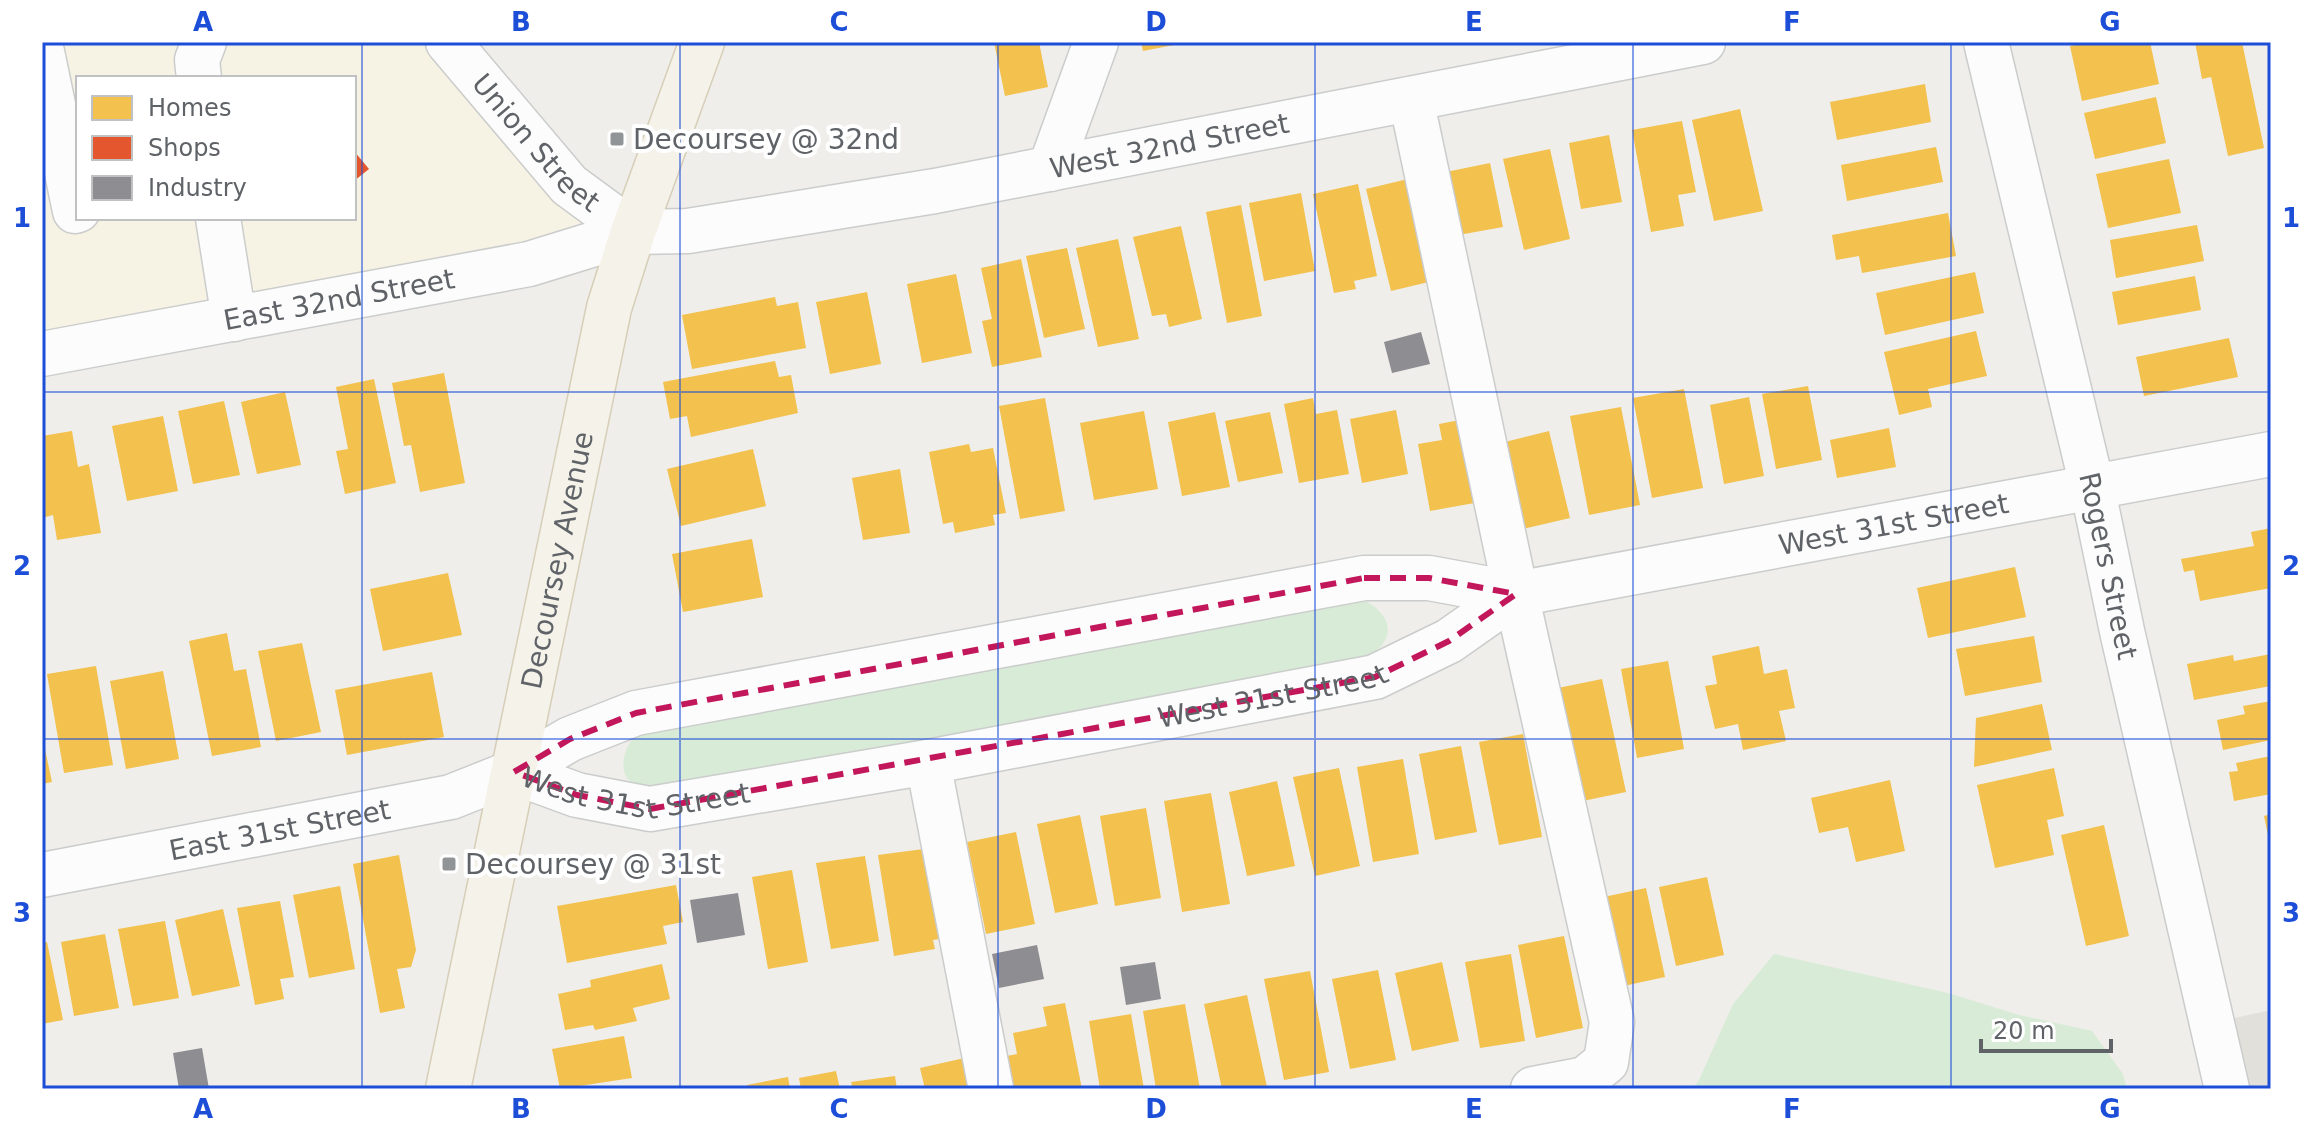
<svg xmlns="http://www.w3.org/2000/svg" width="2313" height="1131" font-family="'DejaVu Sans',sans-serif">
<style>
.commercial{fill:#f7f3e4;fill-rule:evenodd}
.education{fill:#e2e0da}
.green{fill:#d8ebd6}
.homes{fill:#f2c14e}
.shops{fill:#e4572e}
.industry{fill:#8d8d92}
.lines{fill:none;stroke-linecap:round;stroke-linejoin:round}
.minor-casing{stroke:#cbcccc;stroke-width:47}
.major-casing{stroke:#d7ceb8;stroke-width:47}
.minor{stroke:#fdfcfc;stroke-width:44}
.major{stroke:#f4f2e9;stroke-width:44}
.marked{fill:none;stroke:#c2185b;stroke-width:6;stroke-dasharray:16 10;stroke-linejoin:round}
.grid{fill:none;stroke:#1d4ed8;stroke-width:2;stroke-opacity:0.55}
.poi-dot{fill:#919496;stroke:#fff;stroke-width:3}
.labels{text-anchor:middle;dominant-baseline:central;stroke-width:8;stroke-linejoin:round;paint-order:stroke}
.poi-label{font-size:28px;fill:#5f6368;stroke:#fff;text-anchor:start}
.street-label{font-size:28px;fill:#5f6368;stroke:#fff}
.neatline{fill:none;stroke:#1d4ed8;stroke-width:3}
.grid-label{font-size:26px;text-anchor:middle;font-weight:bold;fill:#1d4ed8}
</style>
<rect width="100%" height="100%" fill="#efeeea"/>
<!-- commercial -->
<path class="commercial" d="M42,42h406l185,190 -591,122zM78,78h276v140h-276z"/>
<!-- education -->
<polygon class="education" points="2271,1010 2271,1089 2227,1089 2212,1023"/>
<!-- green -->
<g class="green">
<path d="M1360,598c36,17 38,45 1,62l-696,130c-10,-2 -23,-2 -32,-7 -15,-9 -10,-30 -2,-42 4,-5 11,-8 16,-12z"/>
<polygon points="1774,954 1948,993 2019,1015 2092,1031 2123,1074 2127,1089 1692,1089 1699,1080 1733,1004"/>
</g>
<!-- homes -->
<g class="homes">
<polygon points="994,42 1039,42 1048,87 1005,96"/>
<polygon points="1141,42 1184,42 1184,43 1143,51"/>
<polygon points="2090,42 2150,42 2159,84 2082,101 2070,46"/>
<polygon points="2195,42 2242,42 2264,148 2228,156 2211,77 2202,79"/>
<polygon points="1925,84 1931,122 1837,140 1830,102"/>
<polygon points="2156,97 2166,143 2095,159 2084,113"/>
<polygon points="1740,109 1763,211 1714,221 1692,120"/>
<polygon points="1682,121 1696,192 1678,195 1684,226 1651,232 1632,130"/>
<polygon points="1609,135 1622,202 1581,209 1569,143"/>
<polygon points="1936,147 1943,182 1847,201 1841,165"/>
<polygon points="1550,149 1570,239 1524,250 1503,159"/>
<polygon points="2169,159 2181,213 2108,228 2096,174"/>
<polygon points="1490,163 1503,227 1453,236 1441,173"/>
<polygon points="1412,178 1437,280 1391,291 1366,189"/>
<polygon points="1358,184 1377,276 1354,281 1356,289 1334,293 1313,194"/>
<polygon points="1301,193 1315,271 1264,281 1249,203"/>
<polygon points="1241,205 1262,316 1227,323 1206,212"/>
<polygon points="1948,213 1956,256 1862,273 1859,256 1836,260 1832,235"/>
<polygon points="2197,225 2204,261 2116,278 2110,240"/>
<polygon points="1181,226 1202,319 1169,327 1166,314 1152,316 1133,237"/>
<polygon points="1118,239 1139,339 1098,347 1076,248"/>
<polygon points="1067,248 1085,329 1044,338 1026,256"/>
<polygon points="1021,259 1042,357 992,367 982,321 992,319 981,268"/>
<polygon points="1975,272 1984,313 1885,335 1876,293"/>
<polygon points="956,274 972,353 922,363 907,284"/>
<polygon points="2195,276 2201,310 2118,325 2112,292"/>
<polygon points="867,292 881,364 830,374 816,302"/>
<polygon points="775,297 777,306 798,302 806,348 692,369 682,315"/>
<polygon points="1976,331 1987,376 1928,389 1932,407 1899,415 1884,352"/>
<polygon points="2229,338 2238,377 2144,396 2136,357"/>
<polygon points="775,361 779,377 791,375 798,413 691,437 687,416 670,419 663,382"/>
<polygon points="444,373 465,483 420,492 411,445 404,446 392,383"/>
<polygon points="374,379 396,483 345,494 336,451 348,449 336,387"/>
<polygon points="1808,386 1822,460 1776,469 1762,394"/>
<polygon points="1684,389 1703,488 1652,498 1633,398"/>
<polygon points="285,392 301,465 257,474 241,402"/>
<polygon points="1749,397 1764,476 1724,484 1710,405"/>
<polygon points="1045,398 1065,511 1020,519 999,406"/>
<polygon points="1313,398 1316,414 1337,410 1349,474 1299,483 1284,404"/>
<polygon points="224,401 240,475 193,484 178,411"/>
<polygon points="1621,407 1640,505 1589,515 1570,416"/>
<polygon points="1396,410 1408,474 1362,483 1350,419"/>
<polygon points="1144,411 1158,489 1094,500 1080,423"/>
<polygon points="1215,412 1230,487 1182,496 1168,422"/>
<polygon points="1270,412 1283,473 1238,482 1225,421"/>
<polygon points="163,416 178,491 127,501 112,426"/>
<polygon points="1465,419 1480,502 1430,511 1418,444 1442,440 1439,424"/>
<polygon points="1889,428 1896,467 1837,478 1830,440"/>
<polygon points="72,431 78,467 89,464 101,533 57,540 53,515 42,518 42,436"/>
<polygon points="1549,431 1570,518 1523,529 1501,443"/>
<polygon points="969,444 971,452 993,448 1006,513 993,515 995,525 955,533 953,522 943,524 929,452"/>
<polygon points="753,449 766,506 681,526 667,469"/>
<polygon points="900,469 910,533 863,540 852,478"/>
<polygon points="2271,528 2271,588 2200,601 2194,570 2184,572 2181,559 2254,546 2251,532"/>
<polygon points="752,539 763,597 683,612 672,554"/>
<polygon points="2015,567 2026,617 1928,638 1917,588"/>
<polygon points="448,573 462,635 383,651 370,589"/>
<polygon points="227,633 234,671 246,669 261,747 212,756 189,641"/>
<polygon points="2034,636 2042,682 1965,696 1956,649"/>
<polygon points="302,643 321,732 276,741 258,651"/>
<polygon points="1759,646 1764,674 1787,669 1795,708 1779,711 1786,741 1743,750 1738,724 1715,729 1705,686 1717,684 1712,656"/>
<polygon points="2271,654 2271,686 2194,700 2187,664 2233,655 2234,661"/>
<polygon points="1668,661 1684,749 1637,758 1621,669"/>
<polygon points="96,666 113,765 64,773 47,674"/>
<polygon points="163,671 179,759 126,769 110,681"/>
<polygon points="432,672 444,737 347,755 335,690"/>
<polygon points="1602,679 1626,792 1578,802 1553,689"/>
<polygon points="2271,701 2271,740 2223,750 2217,720 2245,714 2243,706"/>
<polygon points="2042,704 2052,750 1974,767 1976,718"/>
<polygon points="1523,734 1542,837 1499,845 1479,742"/>
<polygon points="42,735 52,782 42,784"/>
<polygon points="1461,746 1477,832 1435,840 1419,754"/>
<polygon points="2271,756 2271,794 2234,801 2229,772 2238,771 2236,763"/>
<polygon points="1403,759 1419,854 1373,862 1357,767"/>
<polygon points="1339,768 1360,866 1315,876 1293,777"/>
<polygon points="2054,768 2064,816 2047,820 2054,855 1995,868 1977,785"/>
<polygon points="1890,780 1905,851 1856,862 1848,827 1819,833 1811,798"/>
<polygon points="1277,781 1295,866 1247,876 1229,792"/>
<polygon points="1211,793 1230,904 1182,912 1164,801"/>
<polygon points="1146,808 1161,898 1115,906 1100,816"/>
<polygon points="2271,814 2271,845 2270,845 2264,816"/>
<polygon points="1080,815 1098,904 1055,913 1037,824"/>
<polygon points="2104,825 2129,936 2086,946 2061,835"/>
<polygon points="1016,832 1035,924 986,934 967,842"/>
<polygon points="931,848 946,938 933,940 935,949 894,956 878,855"/>
<polygon points="399,855 416,950 411,967 397,969 405,1008 380,1013 353,864"/>
<polygon points="865,856 879,941 831,949 816,863"/>
<polygon points="792,870 808,962 768,969 752,877"/>
<polygon points="1707,877 1724,955 1676,966 1659,887"/>
<polygon points="676,885 683,922 663,926 667,944 567,963 557,906"/>
<polygon points="340,886 355,969 309,978 293,895"/>
<polygon points="1646,888 1665,977 1619,987 1599,898"/>
<polygon points="280,901 294,977 280,979 284,999 255,1005 237,908"/>
<polygon points="223,909 240,986 192,996 175,920"/>
<polygon points="165,921 179,998 133,1006 118,929"/>
<polygon points="105,934 119,1008 74,1016 61,942"/>
<polygon points="1564,936 1583,1028 1536,1038 1518,945"/>
<polygon points="47,942 63,1020 42,1024 42,943"/>
<polygon points="1511,954 1525,1041 1480,1048 1465,962"/>
<polygon points="1442,962 1459,1041 1412,1051 1395,973"/>
<polygon points="662,964 670,999 633,1008 637,1021 595,1030 593,1025 565,1030 558,994 591,987 590,980"/>
<polygon points="1378,970 1396,1060 1350,1069 1332,979"/>
<polygon points="1310,971 1329,1072 1284,1080 1264,979"/>
<polygon points="1247,995 1267,1087 1222,1089 1204,1004"/>
<polygon points="1065,1003 1082,1089 1013,1089 1007,1056 1017,1054 1013,1033 1047,1026 1043,1007"/>
<polygon points="1185,1004 1200,1089 1156,1089 1143,1011"/>
<polygon points="1131,1014 1144,1089 1100,1089 1089,1021"/>
<polygon points="624,1036 632,1078 560,1089 552,1049"/>
<polygon points="969,1057 976,1089 925,1089 920,1068"/>
<polygon points="836,1071 840,1089 801,1089 799,1078"/>
<polygon points="895,1076 897,1089 853,1089 851,1082"/>
<polygon points="788,1077 790,1089 747,1089 747,1085"/>
</g>
<!-- shops -->
<polygon class="shops" points="354,151 369,169 354,181"/>
<!-- industry -->
<g class="industry">
<polygon points="1421,332 1430,364 1392,373 1384,342"/>
<polygon points="738,893 745,935 697,943 690,900"/>
<polygon points="1037,945 1044,979 999,988 992,954"/>
<polygon points="1155,962 1161,999 1126,1005 1120,967"/>
<polygon points="202,1048 209,1089 179,1089 173,1053"/>
</g>
<g class="lines">
<defs>
<g id="minor">
<path id="s1" d="M448,42l121,143 64,47"/>
<path id="s2" d="M1986,42l106,444 30,145 105,458"/>
<polyline points="42,52 75,211 78,210"/>
<polyline points="199,78 197,60 204,42"/>
<polyline points="1411,99 1516,594 1612,1022 1606,1062 1585,1079 1533,1089"/>
<polyline points="1050,169 1096,42"/>
<polyline points="218,218 234,319"/>
<path id="s3" d="M42,354l487,-90 104,-32 55,-1 247,-40 768,-149"/>
<polyline points="928,762 991,1089"/>
<path id="s4" d="M514,772l63,23 73,14 278,-47 447,-85 74,-36 67,-47"/>
<path id="s5" d="M42,875l409,-78 63,-25 56,-33 66,-26 728,-135h65l87,16 755,-140"/>
</g>
<g id="major">
<path id="s6" d="M448,1089l161,-781 24,-76 69,-190"/>
</g>
</defs>
<!-- minor casing -->
<use href="#minor" class="minor-casing"/>
<!-- major casing -->
<use href="#major" class="major-casing"/>
<!-- minor -->
<use href="#minor" class="minor"/>
<!-- major -->
<use href="#major" class="major"/>
</g>
<!-- marked area -->
<path class="marked" d="M1364,578h65l87,16 -67,47 -74,36 -725,132 -73,-14 -63,-23 56,-33 66,-26z"/>
<!-- grid -->
<path class="grid" d="M362,42v1047M680,42v1047M998,42v1047M1315,42v1047M1633,42v1047M1951,42v1047M42,392h2229M42,739h2229"/>
<!-- markers -->
<g class="poi-dot">
<rect x="609" y="131" width="16" height="16" rx="4"/>
<rect x="441" y="856" width="16" height="16" rx="4"/>
</g>
<g class="labels">
<!-- poi labels -->
<g class="poi-label">
<text x="633" y="139">Decoursey @ 32nd</text>
<text x="465" y="864">Decoursey @ 31st</text>
</g>
<!-- street labels -->
<g class="street-label">
<text stroke="none"><textPath href="#s1" startOffset="134">Union Street</textPath></text>
<text stroke="none"><textPath href="#s3" startOffset="1148">West 32nd Street</textPath></text>
<text stroke="none"><textPath href="#s3" startOffset="302">East 32nd Street</textPath></text>
<text stroke="none"><textPath href="#s5" startOffset="1898">West 31st Street</textPath></text>
<text stroke="none"><textPath href="#s6" startOffset="540">Decoursey Avenue</textPath></text>
<text stroke="none"><textPath href="#s2" startOffset="538">Rogers Street</textPath></text>
<text stroke="none"><textPath href="#s4" startOffset="774">West 31st Street</textPath></text>
<text stroke="none"><textPath href="#s4" startOffset="126">West 31st Street</textPath></text>
<text stroke="none"><textPath href="#s5" startOffset="242">East 31st Street</textPath></text>
</g>
</g>
<!-- border -->
<rect width="2313" height="1131" fill="none" stroke="#ffffff" stroke-width="88"/>
<!-- legend -->
<rect x="76" y="76" width="280" height="144" fill="#ffffff" stroke="#bfc1c3" stroke-width="2"/>
<rect x="92" y="96" width="40" height="24" fill="#f2c14e" stroke="#bfc1c3" stroke-width="2"/>
<text x="148" y="116" font-size="24" fill="#5f6368">Homes</text>
<rect x="92" y="136" width="40" height="24" fill="#e4572e" stroke="#bfc1c3" stroke-width="2"/>
<text x="148" y="156" font-size="24" fill="#5f6368">Shops</text>
<rect x="92" y="176" width="40" height="24" fill="#8d8d92" stroke="#bfc1c3" stroke-width="2"/>
<text x="148" y="196" font-size="24" fill="#5f6368">Industry</text>
<!-- scale -->
<path d="M1981 1039v12h130v-12" fill="none" stroke="#5f6368" stroke-width="4"/>
<text x="1993" y="1039" font-size="24" fill="#5f6368" stroke="#ffffff" stroke-width="6" paint-order="stroke">20 m</text>
<rect x="44" y="44" width="2225" height="1043" class="neatline"/>
<g class="grid-label">
<text x="203" y="31">A</text>
<text x="521" y="31">B</text>
<text x="839" y="31">C</text>
<text x="1156" y="31">D</text>
<text x="1474" y="31">E</text>
<text x="1792" y="31">F</text>
<text x="2110" y="31">G</text>
<text x="22" y="227">1</text>
<text x="2291" y="227">1</text>
<text x="22" y="575">2</text>
<text x="2291" y="575">2</text>
<text x="22" y="922">3</text>
<text x="2291" y="922">3</text>
<text x="203" y="1118">A</text>
<text x="521" y="1118">B</text>
<text x="839" y="1118">C</text>
<text x="1156" y="1118">D</text>
<text x="1474" y="1118">E</text>
<text x="1792" y="1118">F</text>
<text x="2110" y="1118">G</text>
</g>
</svg>
